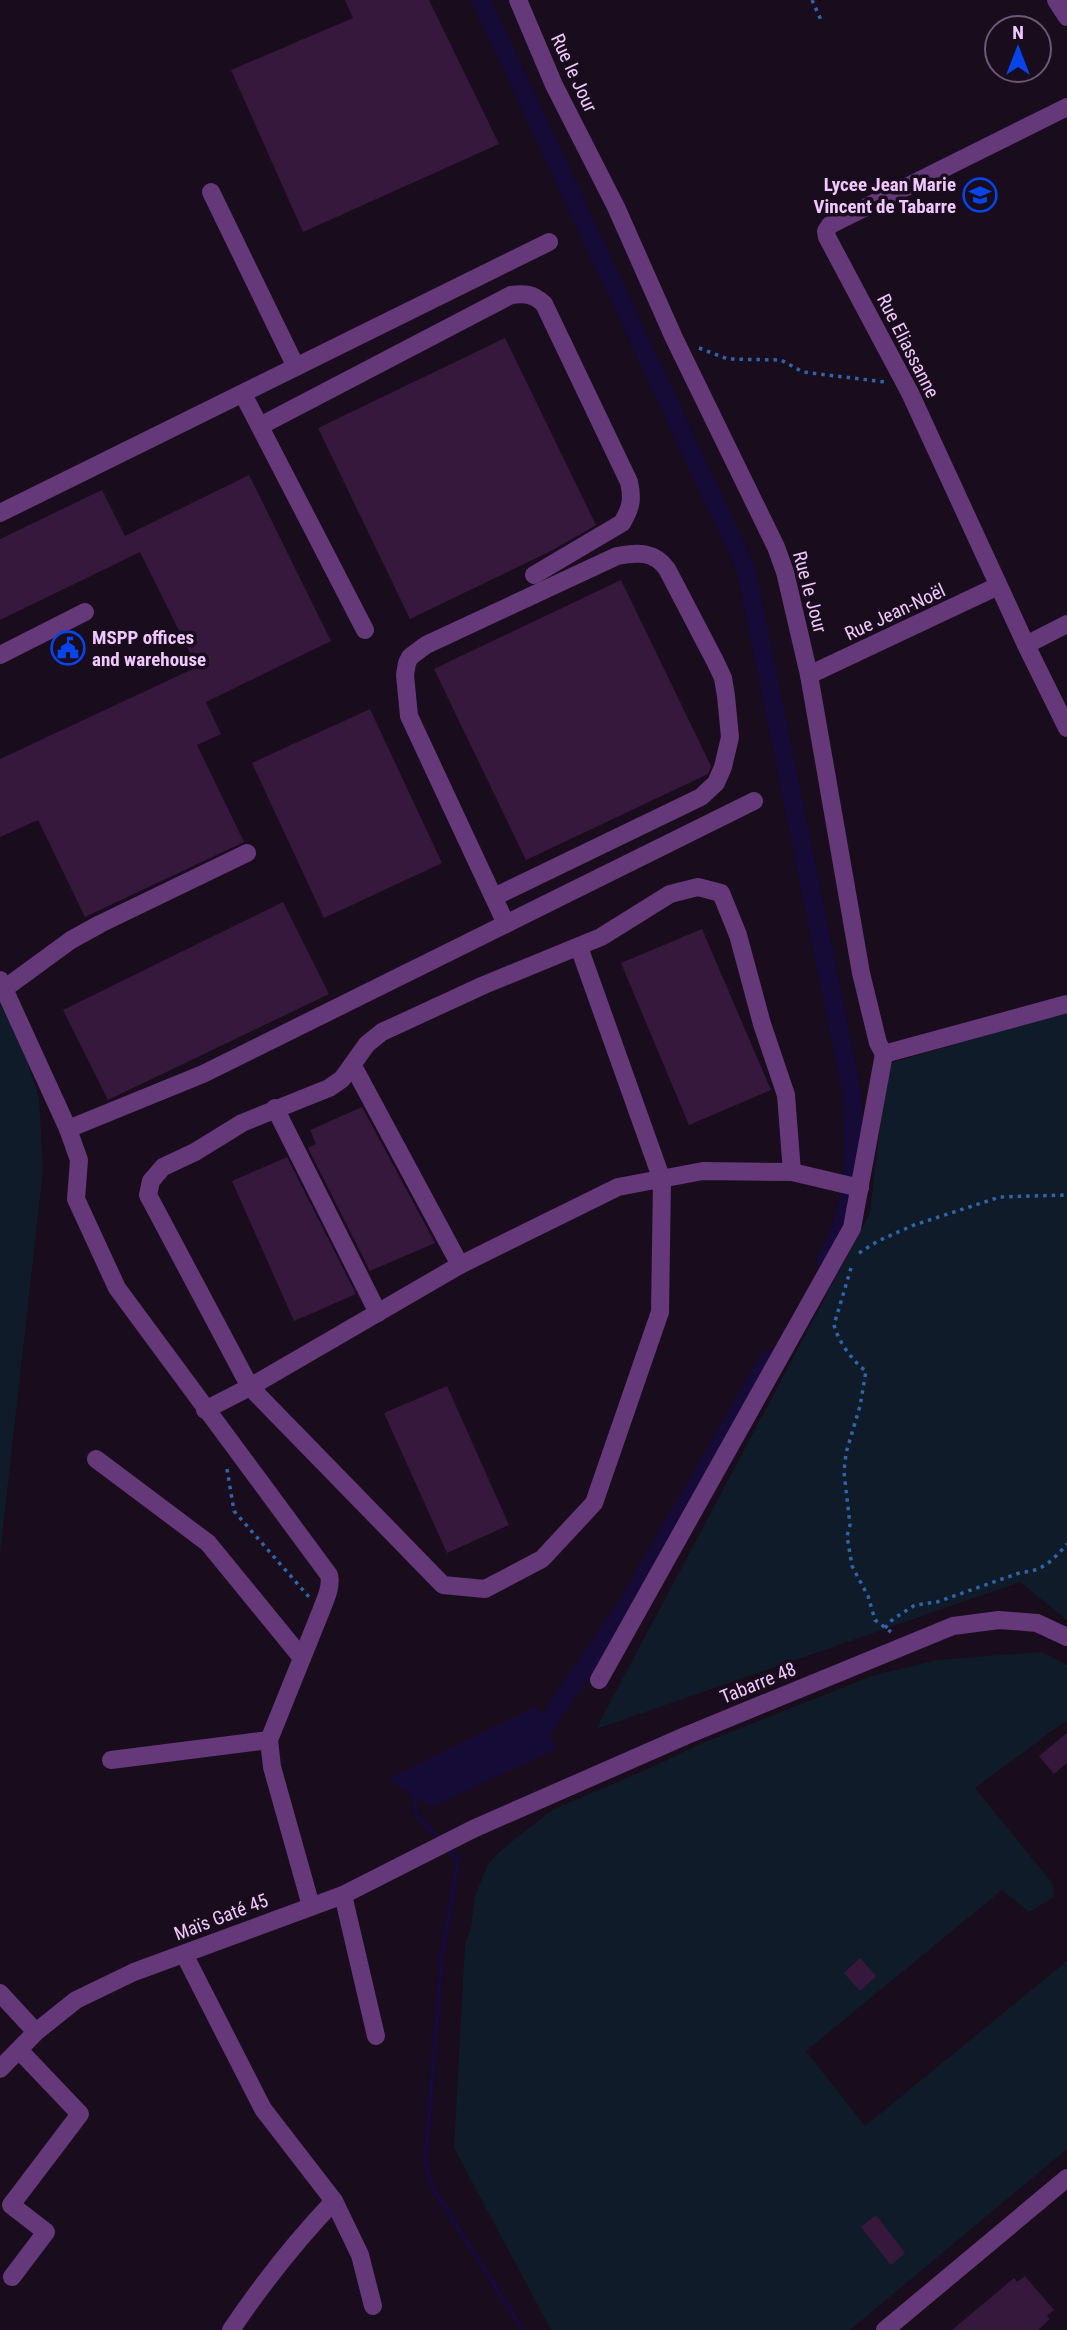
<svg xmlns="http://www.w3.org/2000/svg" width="1067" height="2330" font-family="'Roboto Condensed',sans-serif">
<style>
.green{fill:#101b29}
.water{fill:#160a37}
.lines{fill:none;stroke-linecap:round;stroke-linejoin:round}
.stream{stroke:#160a37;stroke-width:5}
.canal{stroke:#160a37;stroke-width:19}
.building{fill:#36183c}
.path{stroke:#3064a9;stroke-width:3.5;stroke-dasharray:3.5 5;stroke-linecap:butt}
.minor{stroke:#643879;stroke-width:18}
.labels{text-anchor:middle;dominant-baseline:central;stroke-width:7;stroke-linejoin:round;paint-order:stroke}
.street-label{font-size:19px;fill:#f0c8fd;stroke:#190c1c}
.poi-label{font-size:19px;font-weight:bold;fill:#f0c8fd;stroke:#190c1c;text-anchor:end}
</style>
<rect width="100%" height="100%" fill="#190c1c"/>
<!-- green -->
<g class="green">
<polygon points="0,1003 24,1052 39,1098 43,1170 0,1554"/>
<polygon points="1067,1012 1067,1620 1020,1582 596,1729 870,1213 887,1064"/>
<polygon points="1041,1652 1067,1665 1067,1720 975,1788 1053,1884 1054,1897 1029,1912 1002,1890 806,2051 865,2126 1067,1961 1067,2149 850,2330 551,2330 454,2148 465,1944 471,1928 475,1896 488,1864 499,1852 552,1810 650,1768 700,1744 872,1676 938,1660"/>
</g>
<!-- water -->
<polygon class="water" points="537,1706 556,1749 436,1805 430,1806 388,1779"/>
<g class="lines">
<!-- stream -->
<polyline class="stream" points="414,1796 416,1814 458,1859 442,1956 425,2165 434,2190 523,2330"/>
<!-- canal -->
<g class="canal">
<path d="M481,0l265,569 106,524c4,56 4,117 -26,167"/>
<polyline points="545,1725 628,1604 769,1359"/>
</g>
</g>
<!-- building -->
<g class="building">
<polygon points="345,0 429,0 499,144 303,232 231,70 353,18"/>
<polygon points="505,338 596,525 551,551 410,619 318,428"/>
<polygon points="249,475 331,641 206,702 221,734 197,745 244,842 85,917 38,820 0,837 0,759 197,667 140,552 0,620 0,539 102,490 125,536"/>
<polygon points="621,580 711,766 708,774 526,860 434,669"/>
<polygon points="370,709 442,863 324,918 252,763"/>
<polygon points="283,902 329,994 108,1100 63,1010"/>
<polygon points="702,929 771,1090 689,1125 621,963"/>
<polygon points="362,1107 435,1243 370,1271 308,1148 316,1144 310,1130"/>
<polygon points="287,1157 356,1294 294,1321 232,1181"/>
<polygon points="447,1386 509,1525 447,1553 384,1413"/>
<polygon points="1067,1733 1067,1763 1054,1774 1039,1756"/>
<polygon points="860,1958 876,1976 860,1991 844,1973"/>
<polygon points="876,2215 905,2253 891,2265 861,2227"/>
<polygon points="1025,2276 1054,2310 1047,2316 1050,2319 1038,2330 952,2330 1014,2278 1017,2282"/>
</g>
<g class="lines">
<!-- path -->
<g class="path">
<polyline points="812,0 821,20"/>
<polyline points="699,348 728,359 781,360 803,372 885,382"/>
<polyline points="859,1253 878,1241 914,1225 1000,1197 1067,1195"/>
<path d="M851,1268l-17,57c4,16 19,37 32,46l-6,35 -14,47 -2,19 6,53 -3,11 5,30 16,30 7,24 16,12"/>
<polyline points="227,1469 234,1511 309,1597"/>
<path d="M885,1628l8,-9 22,-14 22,-3 85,-30c20,0 32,-13 45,-28"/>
</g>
<!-- minor -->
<g class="minor">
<polyline points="518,0 554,85 616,207 674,338 776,547 785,572 809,675 861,973 878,1043 884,1054 1067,1004"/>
<polyline points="1056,0 1067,17"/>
<polyline points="1067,107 830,225 826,231 827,237 910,393 1026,645 1067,728"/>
<polyline points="211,192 296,367"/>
<polyline points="243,394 365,630"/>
<path d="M260,426l251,-131c15,-2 22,-1 33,9l85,178c4,17 2,26 -7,41l-88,52"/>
<polyline points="0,513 549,242"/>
<polyline points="1026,645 1067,624"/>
<polyline points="0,655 85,612"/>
<polyline points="809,675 998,586"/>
<path d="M494,897l207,-100 15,-14 7,-16 7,-30 -4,-41 -3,-18 -8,-17 -48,-92c-13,-18 -30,-17 -50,-13l-191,89 -16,12 -3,6 -2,12 4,41 97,208"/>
<polyline points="579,947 662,1180 660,1312 594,1503 542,1559 485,1589 443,1585 250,1387 148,1195 151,1181 163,1167 195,1152 242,1123 329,1088 342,1079 367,1044 382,1032 484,985 601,937 670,894 698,887 721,893 738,935 762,1024 786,1095 792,1172"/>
<path d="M0,980l68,149 11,31 -3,39 41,89 212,287c3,12 -4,25 -8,36l-52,129 3,27 39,139"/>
<polyline points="4,989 71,940 100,924 247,853"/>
<polyline points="353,1066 460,1265"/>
<polyline points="275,1108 378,1313"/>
<polyline points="68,1129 203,1074 754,801"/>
<polyline points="205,1410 250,1387 460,1265 618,1187 703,1171 792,1172 860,1188"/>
<polyline points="96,1459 208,1543 302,1658"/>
<polyline points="599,1680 852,1228 884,1054"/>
<polyline points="111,1760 269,1740"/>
<polyline points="343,1895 376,2036"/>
<polyline points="184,1954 263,2109 334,2201 360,2255 373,2306"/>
<polyline points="0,1993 36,2032"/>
<polyline points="0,2069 36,2032 76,2000 134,1972 343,1895 473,1829 685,1736 953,1626 999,1620 1037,1623 1067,1637"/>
<polyline points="12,2277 46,2232 11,2205 80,2114 19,2050"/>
<path d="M231,2330c31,-46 65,-89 103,-129"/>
<polyline points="885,2330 1067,2178"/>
</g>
</g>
<!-- icons -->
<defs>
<symbol id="school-ring" viewBox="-11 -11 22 22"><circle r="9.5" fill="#190c1c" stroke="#0744ea" stroke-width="1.5"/><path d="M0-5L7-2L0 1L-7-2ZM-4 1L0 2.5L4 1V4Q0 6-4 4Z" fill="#0744ea"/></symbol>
<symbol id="civic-ring" viewBox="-11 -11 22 22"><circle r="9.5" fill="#190c1c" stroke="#0744ea" stroke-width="1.5"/><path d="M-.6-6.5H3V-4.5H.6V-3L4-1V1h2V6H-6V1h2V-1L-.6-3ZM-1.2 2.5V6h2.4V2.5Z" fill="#0744ea"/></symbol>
</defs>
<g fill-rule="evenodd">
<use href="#school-ring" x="961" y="176" width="38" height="38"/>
<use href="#civic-ring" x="49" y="629" width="38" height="38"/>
</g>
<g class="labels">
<!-- street labels -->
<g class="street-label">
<text transform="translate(574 73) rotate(65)">Rue le Jour</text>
<text transform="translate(908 346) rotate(63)">Rue Eliassanne</text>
<text transform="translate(810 592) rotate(75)">Rue le Jour</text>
<text transform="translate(895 612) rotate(-25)">Rue Jean-Noël</text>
<text transform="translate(758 1683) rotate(-22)">Tabarre 48</text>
<text transform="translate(221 1917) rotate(-21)">Maïs Gaté 45</text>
</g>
<!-- poi labels -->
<g class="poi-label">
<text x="956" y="184">Lycee Jean Marie<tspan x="956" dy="22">Vincent de Tabarre</tspan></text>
<text x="92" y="637" text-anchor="start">MSPP offices<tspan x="92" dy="22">and warehouse</tspan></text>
</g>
</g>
<!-- north arrow -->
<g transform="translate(1018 49)"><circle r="33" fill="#190c1c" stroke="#6f5776" stroke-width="2"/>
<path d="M0-5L12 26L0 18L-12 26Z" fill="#0744ea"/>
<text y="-10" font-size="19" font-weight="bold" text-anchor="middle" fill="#f0c8fd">N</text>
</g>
</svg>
